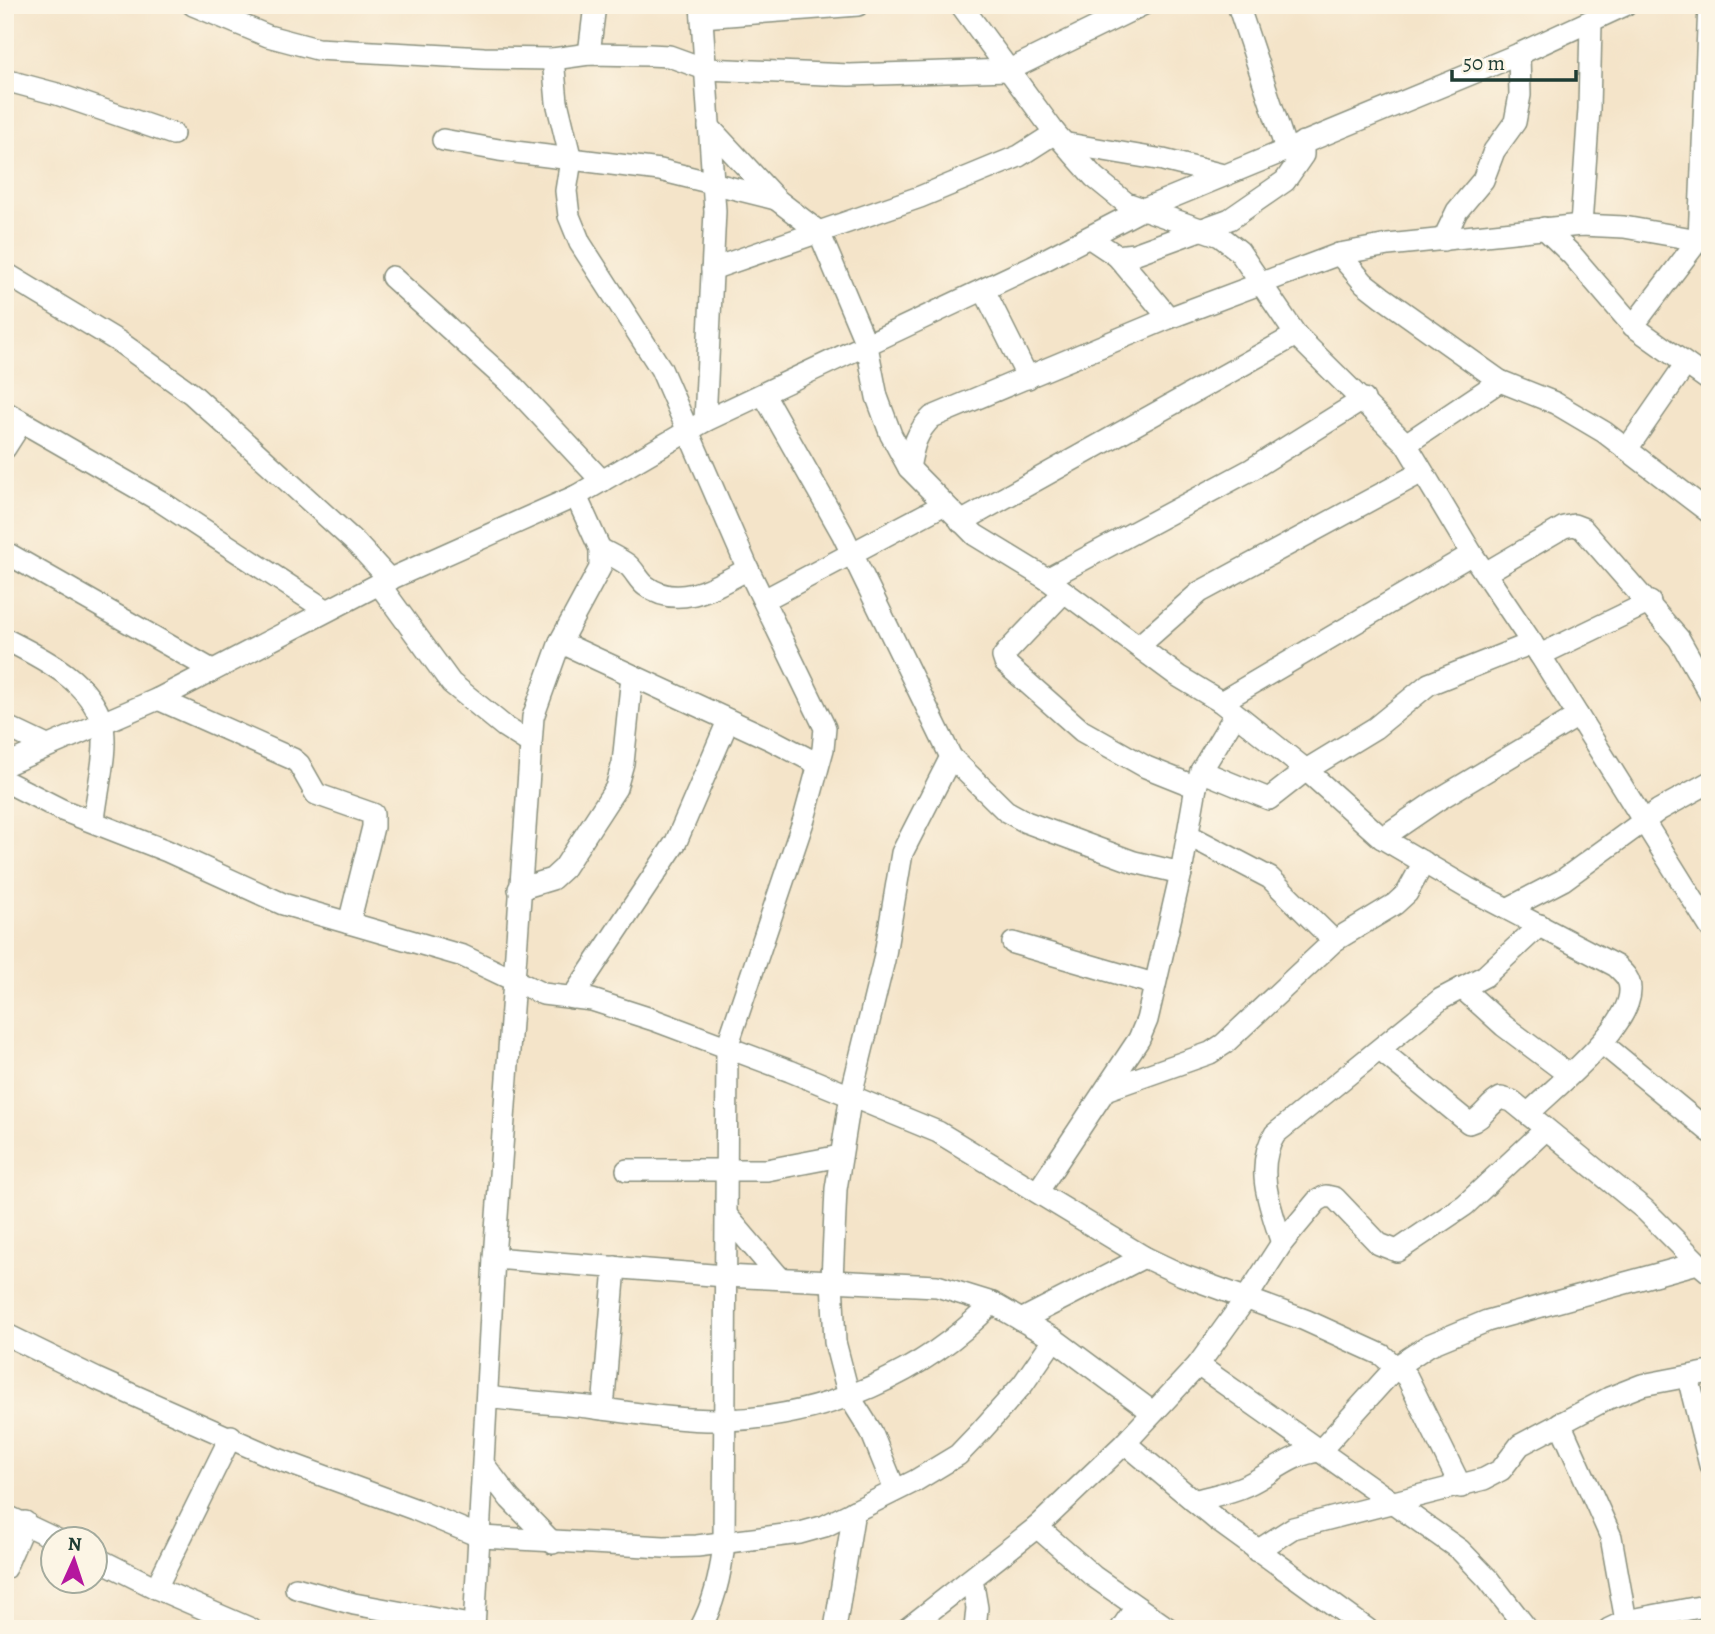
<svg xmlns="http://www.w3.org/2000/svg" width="1715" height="1634" font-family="Alegreya,serif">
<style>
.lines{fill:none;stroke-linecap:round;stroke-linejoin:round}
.minor-casing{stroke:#8a907e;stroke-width:24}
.minor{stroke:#fff;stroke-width:21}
</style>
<rect width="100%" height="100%" fill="#fcf5e5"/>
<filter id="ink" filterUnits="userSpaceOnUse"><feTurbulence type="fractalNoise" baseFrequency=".0143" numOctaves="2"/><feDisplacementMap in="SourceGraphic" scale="14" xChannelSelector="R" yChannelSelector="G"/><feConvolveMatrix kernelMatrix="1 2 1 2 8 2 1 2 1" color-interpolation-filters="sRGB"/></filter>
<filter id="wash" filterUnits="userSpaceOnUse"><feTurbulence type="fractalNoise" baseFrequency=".00686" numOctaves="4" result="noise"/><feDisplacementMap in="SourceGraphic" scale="28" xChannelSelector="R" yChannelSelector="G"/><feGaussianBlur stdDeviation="1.57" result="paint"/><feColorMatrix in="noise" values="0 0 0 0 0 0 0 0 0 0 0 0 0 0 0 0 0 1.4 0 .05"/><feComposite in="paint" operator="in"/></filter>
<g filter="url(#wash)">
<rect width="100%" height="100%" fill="#f4e4c9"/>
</g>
<g filter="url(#ink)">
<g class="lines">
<defs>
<g id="minor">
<polyline points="193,5 268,36 317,49 484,58 553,59 589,54 649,55 669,56 705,69 849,75 1009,70 1142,5"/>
<polyline points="701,5 715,211 705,421"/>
<polyline points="961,5 1055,133 1094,177 1126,203 1220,236 1239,251 1296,335 1406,444 1472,554 1540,655 1710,927"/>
<polyline points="1238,5 1286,149"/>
<polyline points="702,17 858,5"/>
<polyline points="589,54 595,5"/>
<path d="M553,59l4,43 14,58 -5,31 3,25 11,27 81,126 87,200 77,159 -2,21 -19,70 -77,228 -3,496c-3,30 -9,59 -24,86"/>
<polyline points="5,80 57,94 173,134"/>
<path d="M709,127l67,72 43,33 48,114 10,51 14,38 18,33 66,67 72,44 131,97 43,26 85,68 76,68 87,51 147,77c7,7 14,12 14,23 2,38 -76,99 -102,125"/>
<polyline points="443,140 499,150 660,170 776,199"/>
<polyline points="1068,144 1163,160 1223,175"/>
<polyline points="1581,225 1589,109 1591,23"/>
<polyline points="1544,228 1572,255 1633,326 1710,381"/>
<polyline points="1090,238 1117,256 1134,254 1230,219 1285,181 1303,155 1303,142"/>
<polyline points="1443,240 1457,211 1483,180 1494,151 1515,122 1520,95 1519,54"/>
<polyline points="1339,254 1364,283 1382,297 1500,381 1555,403 1604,432 1710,513"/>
<polyline points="1117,256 1169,318"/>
<polyline points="712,269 920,197 1019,156 1055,133"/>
<polyline points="5,273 121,343 192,394 357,544 390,580"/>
<polyline points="392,277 513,386 602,481"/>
<polyline points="984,290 1028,378"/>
<polyline points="1633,326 1699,239 1709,5"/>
<polyline points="764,395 842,533 951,757 1006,811 1026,822 1134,862 1181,873"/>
<polyline points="5,412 160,501 326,610"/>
<polyline points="1406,444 1500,381"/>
<polyline points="5,448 21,423"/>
<polyline points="1627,449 1685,365"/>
<path d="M909,468c4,-21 7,-36 23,-51l237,-99 170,-64 49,-9 193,-20 43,2 86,15"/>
<polyline points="961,522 1296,335"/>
<path d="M600,549c9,5 20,10 28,16 7,6 11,16 18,21 33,25 72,-1 102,-17"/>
<polyline points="5,552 212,670"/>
<polyline points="1487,572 1564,527 1574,525 1582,528 1679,639 1710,694"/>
<polyline points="1047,579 1252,469 1364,399"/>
<polyline points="379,584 451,683 505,727 530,743"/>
<polyline points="1064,592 1007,652 1003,657 1005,663 1082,731 1146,767 1196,787"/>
<polyline points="764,600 943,505"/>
<path d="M5,639c37,19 84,41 97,84 7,24 -6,72 -8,98"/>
<polyline points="560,642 772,740 818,764"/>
<polyline points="1140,645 1200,592 1422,472"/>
<polyline points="1540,655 1650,602"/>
<polyline points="158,699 293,759 299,764 316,794 373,814 373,827 349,923"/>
<polyline points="1221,702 1472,554"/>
<polyline points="5,726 47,746"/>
<polyline points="5,765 158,699 379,584 576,496 705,421 1033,266 1141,210 1519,54 1625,5"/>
<polyline points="1201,771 1269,799 1306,770 1375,728 1429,684 1532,643"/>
<polyline points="5,781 62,810 167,851 283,904 463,956 543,994 592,1000 654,1020 790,1071 938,1132 1144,1257 1182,1275 1305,1320 1382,1355 1407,1377 1461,1487"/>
<polyline points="1188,835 1270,878 1334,941"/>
<polyline points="1382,838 1436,801 1578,716"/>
<polyline points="519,889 552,879 564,868 616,788 623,763 632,676"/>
<polyline points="1509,908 1563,880 1659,810 1710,782"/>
<polyline points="1013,943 1154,984"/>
<polyline points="1462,988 1504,1026 1568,1074"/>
<polyline points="572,998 676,842 728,721"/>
<polyline points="1603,1044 1710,1132"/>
<path d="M1380,1050l89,73c14,-4 19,-19 32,-25l11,3 132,108 54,54"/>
<polyline points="1108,1089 1210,1053 1224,1044 1334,941 1395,904 1407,893 1424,862"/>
<polyline points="627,1170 767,1170 840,1156"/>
<polyline points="1038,1191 1139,1039 1147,1020 1181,873 1196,787 1201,771 1235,715"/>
<polyline points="728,1217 779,1277"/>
<path d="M1282,1243c-12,-36 -28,-76 -7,-109l166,-135 44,-23 55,-51"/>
<polyline points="494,1258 725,1276 937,1286 992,1303 1054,1339 1151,1411"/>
<polyline points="1021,1320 1144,1257"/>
<polyline points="5,1334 97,1379 275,1458 414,1509 481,1537 664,1547 697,1546 800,1533 825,1526 915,1481 958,1455 981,1431 1023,1384 1054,1339"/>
<polyline points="1198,1365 1460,1550 1488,1579 1527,1629"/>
<polyline points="1688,1377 1710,1465"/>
<path d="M488,1397c33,5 67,6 100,10 45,6 93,14 138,13 98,-3 199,-46 266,-117"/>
<polyline points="603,1409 615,1267"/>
<polyline points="1560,1423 1611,1537 1626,1621"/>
<polyline points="1125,1443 1218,1521 1367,1629"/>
<polyline points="484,1465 510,1499 553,1543"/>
<polyline points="895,1490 871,1431 849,1396 835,1342 832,1280 836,1189 851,1095 884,960 902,853 951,757"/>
<path d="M1194,1501c17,-5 36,-8 53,-16 26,-12 43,-31 73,-34l76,-84 33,-22 58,-24 211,-58 12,10"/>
<polyline points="5,1515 58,1540"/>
<polyline points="1037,1527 1093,1576 1169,1629"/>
<polyline points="1257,1551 1293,1528 1484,1479 1501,1470 1520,1445 1609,1398 1642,1385 1710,1372"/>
<polyline points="94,1557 156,1588 251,1629"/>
<polyline points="5,1568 25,1522"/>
<polyline points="972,1579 977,1608 975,1629"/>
<polyline points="156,1588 231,1436"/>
<polyline points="296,1588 354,1604 475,1626"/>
<polyline points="474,1629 494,1258 533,717 560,642 600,568 600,549 576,496"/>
<polyline points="835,1629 854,1511"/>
<polyline points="907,1629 1037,1527 1125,1443 1198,1365 1247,1297 1282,1243 1317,1201 1326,1196 1335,1198 1379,1244 1397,1251 1465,1205 1544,1131"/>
<polyline points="1121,1629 1136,1607"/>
<polyline points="1609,1629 1626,1621 1710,1605"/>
</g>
</defs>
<!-- minor casing -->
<use href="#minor" class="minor-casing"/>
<!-- minor -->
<use href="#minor" class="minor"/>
</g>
</g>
<!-- margin -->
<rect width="1715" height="1634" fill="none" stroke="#fcf5e5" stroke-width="28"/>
<!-- north arrow -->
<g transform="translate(74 1560) rotate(3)"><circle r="33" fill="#fcf5e5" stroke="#a4ab9e" stroke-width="2"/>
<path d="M0-5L12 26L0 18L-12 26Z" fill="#b5179e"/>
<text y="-10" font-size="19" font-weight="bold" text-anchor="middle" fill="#1f3d34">N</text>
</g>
<!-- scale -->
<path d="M1452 70v10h124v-10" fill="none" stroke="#1f3d34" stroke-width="3.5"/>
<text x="1463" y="70" font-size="21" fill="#1f3d34" stroke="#fcf5e5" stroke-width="5" paint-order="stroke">50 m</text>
</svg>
